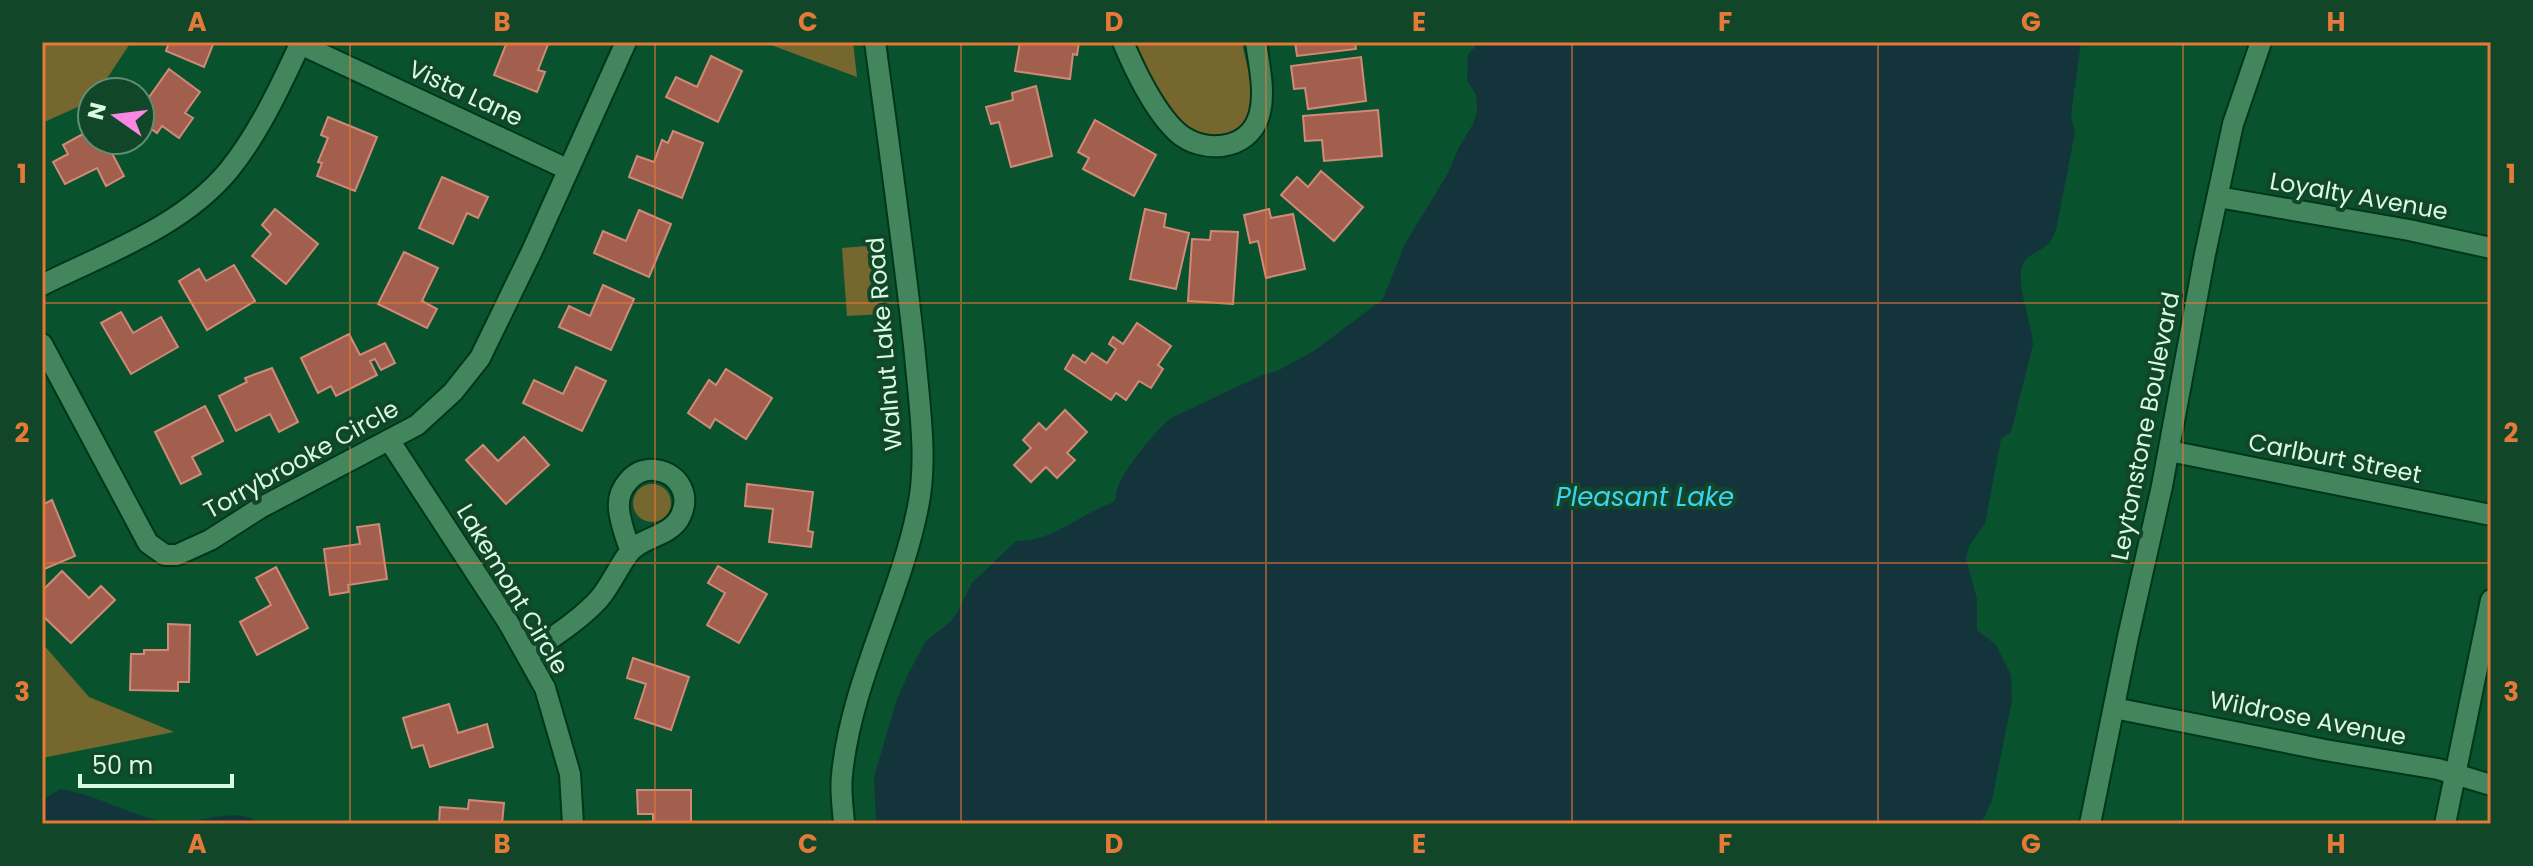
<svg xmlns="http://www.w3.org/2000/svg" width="2533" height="866" font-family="Poppins,sans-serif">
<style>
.green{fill:#76672e}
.water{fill:#14343c}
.building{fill:#a35f4e;stroke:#d28977;stroke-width:2}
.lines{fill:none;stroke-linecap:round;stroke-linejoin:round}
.street-casing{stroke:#00361a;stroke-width:24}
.street{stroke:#43855c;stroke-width:20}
.grid{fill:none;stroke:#e57937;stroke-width:2;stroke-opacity:0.55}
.labels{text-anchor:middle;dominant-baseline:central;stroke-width:8;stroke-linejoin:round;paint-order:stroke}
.street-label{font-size:24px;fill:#d8fae2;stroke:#124629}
.water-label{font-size:26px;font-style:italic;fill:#39d4f3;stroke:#124629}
.neatline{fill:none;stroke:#e57937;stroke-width:3}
.grid-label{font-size:26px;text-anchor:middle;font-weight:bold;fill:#e57937}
</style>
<rect width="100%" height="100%" fill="#08532e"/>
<!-- green -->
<g class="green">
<polygon points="42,42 131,42 98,92 92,92 91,101 42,123"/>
<polygon points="763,42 853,42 857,77"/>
<path d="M1132,42h110c3,19 12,42 10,61 -5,35 -49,41 -73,19 -16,-15 -35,-59 -47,-80z"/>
<polygon points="879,245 884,314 847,316 842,248"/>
<circle cx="652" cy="503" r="19"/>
<polygon points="42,643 89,697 174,732 42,758"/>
</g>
<!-- water -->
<g class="water">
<path d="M1474,42h607l-10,74 4,16 -19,98c-2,4 -4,9 -6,12 -6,8 -20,11 -26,20 -11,17 9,62 9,83l-22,87 -10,7 -16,85 -16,22 -3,13 11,40v31l19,15 15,30 1,25 -20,100 -11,24h-1105l-2,-47 22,-75 12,-28 18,-33 24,-19 7,-9 15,-30 44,-42c34,2 67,-29 98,-39 3,-6 2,-12 5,-18 8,-18 37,-54 52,-66l91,-43 15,-4 37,-20 69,-52 22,-55 43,-71 11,-26 14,-23 4,-13 -1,-16 -9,-15 1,-26 7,-7z"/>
<path d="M60,789c38,5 76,31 112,33 28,3 65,-18 89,2h-219v-24z"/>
</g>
<!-- building -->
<g class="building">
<polygon points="169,42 214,42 204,67 166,51"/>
<polygon points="507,42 549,42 538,70 545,72 537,92 494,75"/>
<polygon points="1020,42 1079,42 1077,55 1073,54 1070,79 1015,71"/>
<polygon points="1295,42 1355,42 1356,49 1297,56"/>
<polygon points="711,56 742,71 718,122 666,97 676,77 697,87"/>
<polygon points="1361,57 1366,101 1308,109 1305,88 1294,89 1291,66"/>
<polygon points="169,69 200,92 185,113 193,118 179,138 162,126 157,133 144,124 140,130 140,110"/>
<polygon points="1036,86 1052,156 1011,167 999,122 991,124 986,107 1013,100 1012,93"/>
<polygon points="1378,110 1382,156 1324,161 1322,140 1305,141 1303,116"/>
<polygon points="328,117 377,137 355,191 317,176 322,163 318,162 328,138 321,135"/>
<polygon points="1095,120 1156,155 1134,196 1083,169 1089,158 1078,152"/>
<polygon points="92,129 92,140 105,140 124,176 106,186 97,168 65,184 53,162 68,154 63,145"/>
<polygon points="673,131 703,143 682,198 629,177 637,156 654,162 662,140 668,143"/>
<polygon points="1321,171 1363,207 1334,241 1281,195 1297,177 1308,187"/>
<polygon points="442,177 488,197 478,218 467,213 453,244 419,228"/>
<polygon points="275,209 318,244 286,284 252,256 271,234 262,225"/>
<polygon points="1145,209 1166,214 1164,227 1189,233 1176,289 1130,279"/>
<polygon points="1269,209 1271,218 1293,214 1305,269 1266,278 1258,241 1250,243 1244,215"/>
<polygon points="639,210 671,224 649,277 594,253 603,231 626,241"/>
<polygon points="1211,231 1238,232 1233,304 1188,301 1192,239 1210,240"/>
<polygon points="404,252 438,268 422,301 437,309 427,328 378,304"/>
<polygon points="234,265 255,301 207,330 179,281 199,269 206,281"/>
<polygon points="603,285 634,299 611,350 559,327 569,306 590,316"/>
<polygon points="121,312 133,333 161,317 178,347 131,374 101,323"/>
<polygon points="1137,323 1171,346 1158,365 1163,369 1151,388 1139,381 1126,400 1116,393 1111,400 1065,369 1073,355 1085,363 1092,353 1107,363 1116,349 1109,344 1113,337 1123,344"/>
<polygon points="349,334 360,355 385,343 395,363 381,370 375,359 370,361 377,375 336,396 331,386 318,393 301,358"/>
<polygon points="576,367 606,381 582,431 523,403 534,380 563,394"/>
<polygon points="272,368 298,422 279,432 270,414 236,431 219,396 247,382 245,378"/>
<polygon points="726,369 772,398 746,439 715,419 710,428 688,413 709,380 716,385"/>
<polygon points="205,406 223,441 192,457 201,474 181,484 155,432"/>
<polygon points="1065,410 1087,432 1067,453 1075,460 1057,478 1046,467 1031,482 1014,465 1031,448 1023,440 1039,423 1046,430"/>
<polygon points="524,437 549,465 506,504 466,460 483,445 498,461"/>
<polygon points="747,484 813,492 808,531 813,532 811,547 769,542 773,509 745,506"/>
<polygon points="52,500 75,556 42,570 42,505"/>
<polygon points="379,524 387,579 348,585 349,592 330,595 324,549 360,544 357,527"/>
<polygon points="718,566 767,594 739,643 707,625 725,593 708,583"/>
<polygon points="276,567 308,628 257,655 240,622 271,605 256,578"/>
<polygon points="62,571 89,598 101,586 115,600 71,643 42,615 42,591"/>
<polygon points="168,624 190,625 189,682 178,682 178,691 130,690 131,654 144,654 144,650 168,650"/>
<polygon points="633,658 689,677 671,730 635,718 646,684 627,678"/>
<polygon points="449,704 458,733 487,724 493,747 430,767 423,745 412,748 403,718"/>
<polygon points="637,790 691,790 691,824 653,824 653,814 638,814"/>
<polygon points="469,800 504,803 502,824 439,824 440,807 468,809"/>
</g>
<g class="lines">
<defs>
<g id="street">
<path d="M1123,42c11,27 32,70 54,90 24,22 71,20 82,-16 7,-23 0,-51 -3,-74"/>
<polyline points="300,44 567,169"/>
<polyline points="2218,197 2409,230 2491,248"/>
<path d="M42,285c64,-32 140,-58 187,-115 30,-37 52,-85 72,-128"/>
<polyline points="42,344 148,543 165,555 177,555 210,540 260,508 417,425 453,392 480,358 531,253 626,42"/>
<polyline points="389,440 508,622 545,688 570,774 573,824"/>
<polyline points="2169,451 2491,515"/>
<path d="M527,655c24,-17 52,-34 72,-56 12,-14 19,-32 30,-46 12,-16 39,-16 50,-34 13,-22 1,-46 -24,-49 -21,-2 -38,18 -36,39 1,14 7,28 11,41"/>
<polyline points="2114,708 2325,750 2438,769 2491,785"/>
<path d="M844,824c-1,-16 -4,-33 -2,-49 9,-93 58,-177 76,-268 10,-47 1,-105 -3,-152 -11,-104 -26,-209 -40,-313"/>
<polyline points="2090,824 2128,637 2162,486 2205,254 2233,124 2261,42"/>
<polyline points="2445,824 2491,600"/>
</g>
</defs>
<!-- street casing -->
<use href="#street" class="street-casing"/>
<!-- street -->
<use href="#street" class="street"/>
</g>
<!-- grid -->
<path class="grid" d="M350,42v782M655,42v782M961,42v782M1266,42v782M1572,42v782M1878,42v782M2183,42v782M42,303h2449M42,563h2449"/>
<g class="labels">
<!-- street labels -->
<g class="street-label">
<text transform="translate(466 93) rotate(25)">Vista Lane</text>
<text transform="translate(2359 196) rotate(10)">Loyalty Avenue</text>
<text transform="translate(884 344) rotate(-95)">Walnut Lake Road</text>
<text transform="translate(2145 426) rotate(-79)">Leytonstone Boulevard</text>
<text transform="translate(2335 458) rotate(11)">Carlburt Street</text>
<text transform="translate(301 459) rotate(-29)">Torrybrooke Circle</text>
<text transform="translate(513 589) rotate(59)">Lakemont Circle</text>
<text transform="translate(2308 718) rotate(11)">Wildrose Avenue</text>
</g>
<!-- water labels -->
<g class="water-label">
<text x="1645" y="497">Pleasant Lake</text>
</g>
</g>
<!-- border -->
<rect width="2533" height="866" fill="none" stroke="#124629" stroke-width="88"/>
<!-- north arrow -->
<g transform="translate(116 116) rotate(284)"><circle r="38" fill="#124629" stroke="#618e73" stroke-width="2"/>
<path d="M0-6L14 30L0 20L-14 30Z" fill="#fb87e5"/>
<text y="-12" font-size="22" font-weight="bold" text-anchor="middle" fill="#d8fae2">N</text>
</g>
<!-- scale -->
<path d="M80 774v12h152v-12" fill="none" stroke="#d8fae2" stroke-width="4"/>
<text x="92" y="774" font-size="24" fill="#d8fae2" stroke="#124629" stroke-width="6" paint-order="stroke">50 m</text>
<rect x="44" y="44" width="2445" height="778" class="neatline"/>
<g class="grid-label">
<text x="197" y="31">A</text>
<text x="502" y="31">B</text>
<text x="808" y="31">C</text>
<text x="1114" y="31">D</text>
<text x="1419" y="31">E</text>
<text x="1725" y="31">F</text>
<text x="2031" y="31">G</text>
<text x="2336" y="31">H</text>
<text x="22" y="183">1</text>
<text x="2511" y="183">1</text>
<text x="22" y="442">2</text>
<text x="2511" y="442">2</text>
<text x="22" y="701">3</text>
<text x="2511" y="701">3</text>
<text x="197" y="853">A</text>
<text x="502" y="853">B</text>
<text x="808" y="853">C</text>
<text x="1114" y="853">D</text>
<text x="1419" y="853">E</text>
<text x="1725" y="853">F</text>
<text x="2031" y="853">G</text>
<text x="2336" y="853">H</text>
</g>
</svg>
